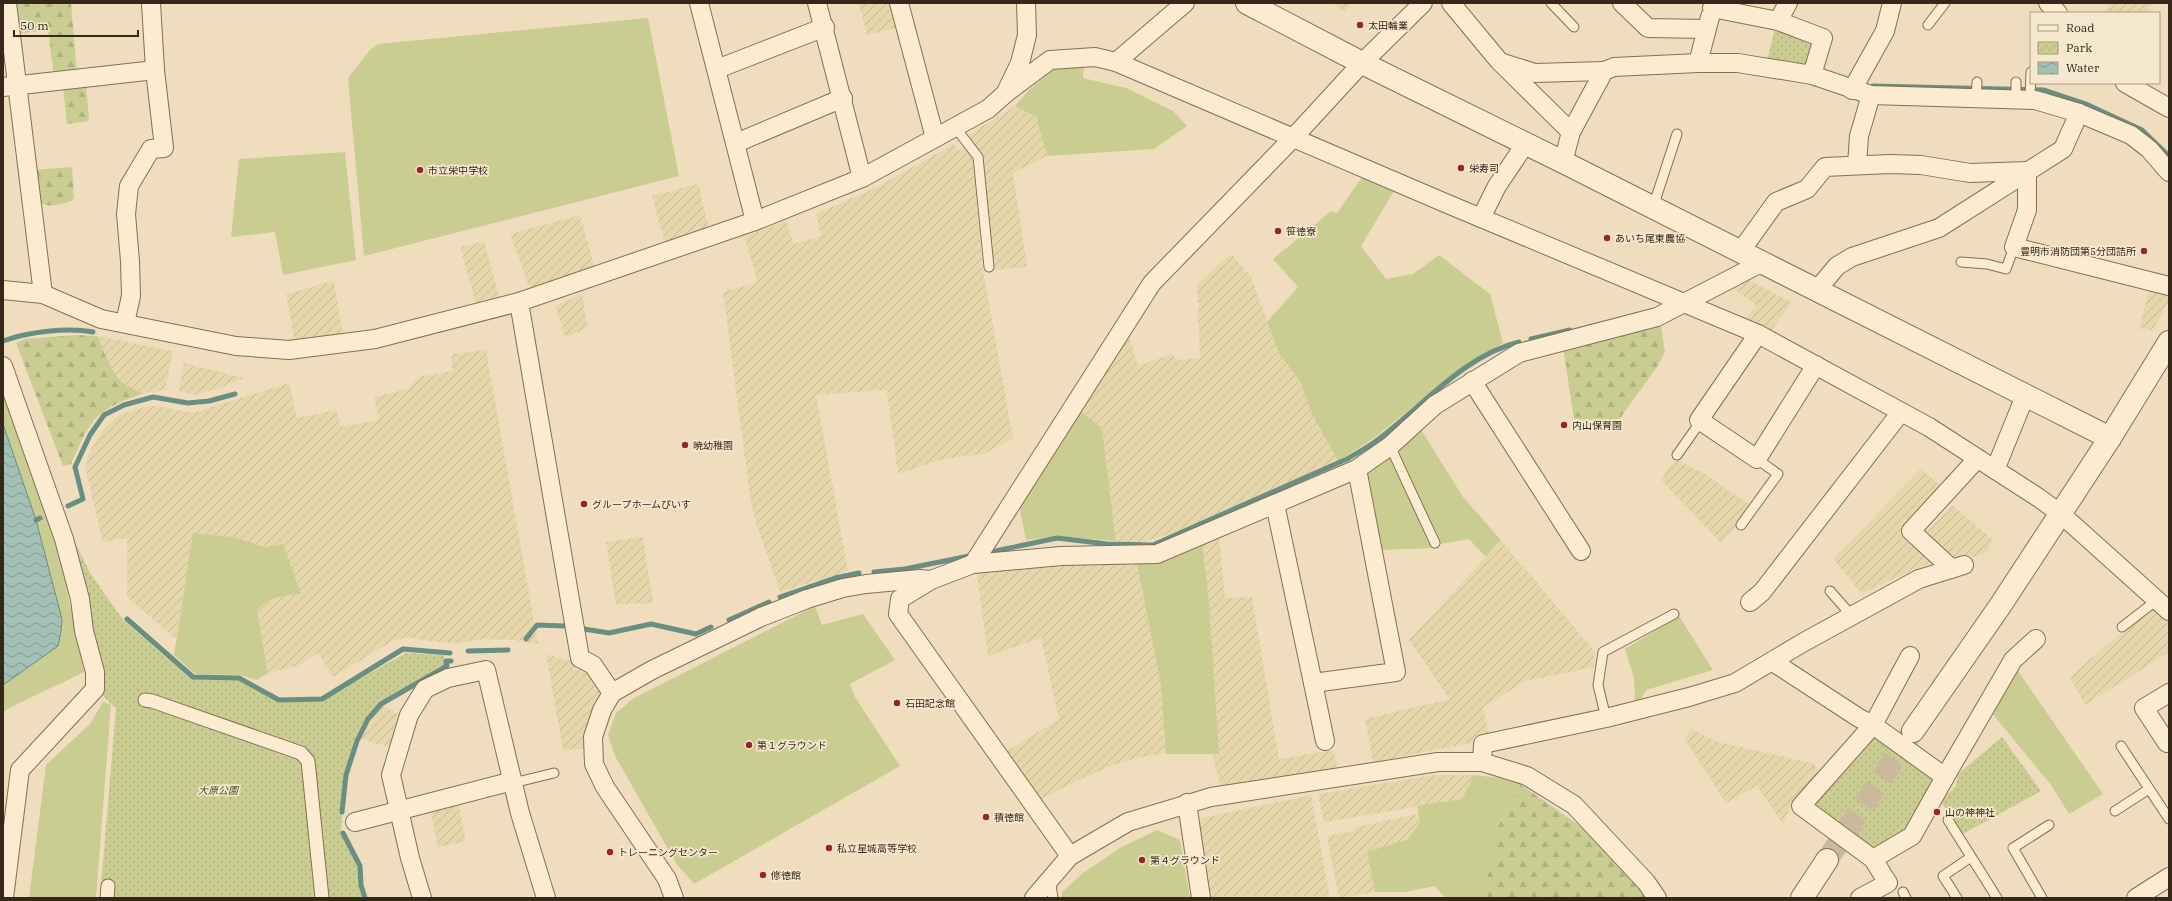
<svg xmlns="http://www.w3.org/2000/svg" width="2172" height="901" font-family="'IBM Plex Serif','Noto Sans JP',serif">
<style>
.farmland{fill:url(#farmland-furrows)}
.green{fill:#cacd92}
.forest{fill:url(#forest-firs)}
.park{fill:url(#park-dots)}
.water{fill:url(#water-waves);stroke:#698e82}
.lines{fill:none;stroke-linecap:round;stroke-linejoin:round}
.stream{stroke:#698e82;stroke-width:5}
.tertiary-tunnel{stroke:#cab99d;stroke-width:22;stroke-dasharray:22 11;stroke-linecap:butt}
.service-casing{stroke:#876d56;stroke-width:11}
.pedestrian-casing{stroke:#876d56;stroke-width:15}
.minor-casing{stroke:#876d56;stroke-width:20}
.tertiary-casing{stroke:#876d56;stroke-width:24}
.service{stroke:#faebd1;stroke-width:9}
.pedestrian{stroke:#faebd1;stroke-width:13}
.minor{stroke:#faebd1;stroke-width:18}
.tertiary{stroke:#faebd1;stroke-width:22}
.poi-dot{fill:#98252e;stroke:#f6e8ce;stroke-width:1.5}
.labels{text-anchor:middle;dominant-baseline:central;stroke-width:3.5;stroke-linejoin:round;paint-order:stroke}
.poi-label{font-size:10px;fill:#36271b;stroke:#f6e8ce;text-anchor:start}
.park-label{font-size:10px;font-style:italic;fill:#4a5321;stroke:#f6e8ce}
</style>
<defs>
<pattern id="farmland-furrows" width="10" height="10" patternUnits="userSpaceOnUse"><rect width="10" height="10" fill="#e5d7ab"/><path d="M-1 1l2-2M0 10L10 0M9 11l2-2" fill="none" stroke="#c5b993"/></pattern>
<pattern id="forest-firs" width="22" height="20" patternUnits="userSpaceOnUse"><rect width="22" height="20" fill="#cacd92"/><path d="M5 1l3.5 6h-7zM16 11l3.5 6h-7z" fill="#aeb07d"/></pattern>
<pattern id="park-dots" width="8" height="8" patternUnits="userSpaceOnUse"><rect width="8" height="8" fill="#cacd92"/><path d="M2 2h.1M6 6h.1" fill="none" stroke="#aeb07d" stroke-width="1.8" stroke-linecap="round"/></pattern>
<pattern id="water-waves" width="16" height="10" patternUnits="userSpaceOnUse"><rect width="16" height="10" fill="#a2c0b5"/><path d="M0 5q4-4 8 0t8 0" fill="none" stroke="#859c92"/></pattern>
</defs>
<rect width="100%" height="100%" fill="#efddbe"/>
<!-- farmland -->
<g class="farmland">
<polygon points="859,3 894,3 900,27 867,35"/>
<polygon points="1333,3 1350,3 1345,12"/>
<polygon points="2110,3 2153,3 2147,13 2103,13"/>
<polygon points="1015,106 1036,117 1047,156 1013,173 1027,267 993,270 980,156 967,136"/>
<polygon points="954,144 958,151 965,147 973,158 983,271 1013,438 986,453 940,460 898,474 887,390 816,395 848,571 780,592 755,520 750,496 723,292 758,282 744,237 786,221 794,244 821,236 816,214 879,186"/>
<polygon points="698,184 709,229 665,244 652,196"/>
<polygon points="580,215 595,268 530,290 510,234"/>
<polygon points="484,241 500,300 477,307 460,247"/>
<polygon points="1231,254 1251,277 1279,354 1300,381 1312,414 1338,461 1183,530 1140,543 1116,541 1102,428 1079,410 1128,333 1138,366 1171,354 1179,360 1200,358 1197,284"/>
<polygon points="1742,277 1792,302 1768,335 1743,324 1756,305 1729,286"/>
<polygon points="334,281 343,336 295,342 286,294"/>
<polygon points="2150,288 2169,293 2169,301 2152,331 2139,328"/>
<polygon points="582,294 588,328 569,336 565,336 555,306"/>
<polygon points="97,336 173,351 165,390 144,393 130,390 112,370"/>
<polygon points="486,350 538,644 515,640 484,639 459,643 435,642 407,637 391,642 333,677 318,653 297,666 268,673 257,611 263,603 284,595 300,594 282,544 264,547 234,537 193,534 176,639 127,597 127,538 103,542 85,466 92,447 103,430 119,415 139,408 158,406 193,413 289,383 297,418 336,410 342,427 379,420 374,397 408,389 418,377 452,371 452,354"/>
<polygon points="184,363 244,378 219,388 195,395 179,391"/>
<polygon points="1676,459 1705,474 1754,508 1721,543 1661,480"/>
<polygon points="1921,469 1943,488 1900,532 1932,562 1862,593 1833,559"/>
<polygon points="1952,505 1993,540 1986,553 1962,560 1951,560 1927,538 1928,530"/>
<polygon points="643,537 653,603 616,604 606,542"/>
<polygon points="1219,537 1225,598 1252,597 1279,759 1333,750 1338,768 1222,790 1212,755 1219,754 1209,599 1202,544"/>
<polygon points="1500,539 1595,652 1594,667 1526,681 1483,707 1490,739 1373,762 1365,719 1450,699 1409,640 1486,557"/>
<polygon points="1137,564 1161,685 1166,754 1146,756 1113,765 1072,783 1038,801 1004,753 1059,719 1041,638 988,656 977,573 1024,566"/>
<polygon points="2155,606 2169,620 2169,652 2085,705 2070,677 2124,630"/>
<polygon points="546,654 581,665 605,690 590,748 563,750"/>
<polygon points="381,705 402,716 392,748 359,738 369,719"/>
<polygon points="1691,729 1718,742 1812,763 1821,771 1793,801 1783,824 1757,786 1726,803 1684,738"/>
<polygon points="1435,775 1474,775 1462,799 1324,822 1318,794"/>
<polygon points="1311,795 1330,898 1209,898 1196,828 1202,818"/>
<polygon points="458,803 466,842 438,847 430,809"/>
<polygon points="1418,814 1420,823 1408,839 1367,852 1375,892 1339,898 1327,836 1355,831 1355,827"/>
</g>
<!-- green -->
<g class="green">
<polygon points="648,18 679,176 364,256 348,78 370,50 378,44"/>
<polygon points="1084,65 1083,78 1126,88 1173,111 1187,126 1154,149 1047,156 1036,117 1015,106 1029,90 1055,68"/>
<polygon points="345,152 356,260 283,275 275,232 231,237 239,159"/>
<polygon points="1362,177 1394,191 1361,246 1386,279 1413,274 1439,255 1490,294 1503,343 1457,371 1374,438 1338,461 1312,414 1300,381 1279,354 1267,322 1298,287 1273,259 1331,211 1337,213"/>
<path d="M3,380l58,182 23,110c-27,14 -55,25 -81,40v-27l54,-39 4,-15 1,-12 -26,-99 -33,-96z"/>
<polygon points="1079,410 1102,428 1116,541 1055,536 1026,540 1019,505"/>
<polygon points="1418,425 1463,497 1500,539 1486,557 1469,539 1440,544 1397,452"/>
<polygon points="1385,454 1392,457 1433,548 1381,550 1365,474"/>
<path d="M193,533l41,4 30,10 19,-3 18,50c-17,1 -34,3 -44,17l11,62 -11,7 -18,-5 -44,-1 -21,-19z"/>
<polygon points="1202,544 1209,599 1219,754 1166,754 1161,685 1137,564 1161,562"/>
<polygon points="815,606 822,625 863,614 895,660 850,684 855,697 900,766 694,884 676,863 615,756 608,735 616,713 634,698"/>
<polygon points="1679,616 1713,670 1646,690 1640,701 1635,701 1634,678 1625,649"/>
<polygon points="2016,668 2103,794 2069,814 2051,785 1991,712"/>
<polygon points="103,702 111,705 96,898 29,898 46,765 90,724"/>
<polygon points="1474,775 1499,778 1520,784 1498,827 1486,885 1488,898 1445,898 1435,886 1405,892 1375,892 1367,852 1408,839 1420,823 1417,806 1462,799"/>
<polygon points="1157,830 1180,840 1190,898 1062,898 1062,892 1083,873 1120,848"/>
</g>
<!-- forest -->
<g class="forest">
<polygon points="11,3 71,3 77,74 54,77 48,30 15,34"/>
<polygon points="86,83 89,121 67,124 63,86"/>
<path d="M72,167l2,31 -3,3c-13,4 -24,8 -35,-1l-4,-30z"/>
<polygon points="1660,321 1665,352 1657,367 1618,421 1574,419 1563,347"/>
<path d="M76,335l21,1c12,26 17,50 47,57 -50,18 -52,24 -73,71l-8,2 -47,-123 9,-4z"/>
<polygon points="1520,784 1597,838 1638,886 1645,898 1488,898 1486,885 1498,827"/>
</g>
<!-- park -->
<g class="park">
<polygon points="1775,29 1815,42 1807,67 1767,61"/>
<polygon points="53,496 90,573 123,620 191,679 238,680 279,701 322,700 406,653 444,655 444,665 381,704 368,719 356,741 345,775 341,832 359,865 360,885 363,898 100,898 116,708 101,694"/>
<polygon points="1877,736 1932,776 1934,784 1907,831 1873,849 1815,809 1815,800 1870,737"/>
<polygon points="2002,737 2041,791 1961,835 1941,801 1956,786 1958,774"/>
</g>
<!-- water -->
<polygon class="water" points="3,424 36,520 62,619 61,631 58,646 3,685"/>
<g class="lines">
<!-- stream -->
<g class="stream">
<polyline points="1873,86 2044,90 2086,104 2142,130 2169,156"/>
<polyline points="1531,339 1570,330"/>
<path d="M3,341c25,-9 64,-14 90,-9"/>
<polyline points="68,506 83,499 75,467 90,435 104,415 124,405 153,397 188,403 209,401 235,394"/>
<polyline points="36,520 40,518"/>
<path d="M986,553l71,-15 50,6 46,1 194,-86c10,-6 20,-11 29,-18 44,-32 88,-86 143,-99"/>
<polyline points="874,572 905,569 969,556"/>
<polyline points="780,597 835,578 859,573"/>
<polyline points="127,619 193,677 239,678 279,700 322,699 403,649 450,653"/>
<polyline points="729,620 769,602"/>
<polyline points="584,629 609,633 651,624 696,634 711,627"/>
<polyline points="526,639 537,625 565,626"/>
<polyline points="468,651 508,650"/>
<polyline points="342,812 346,775 357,741 368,719 381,704 447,666 446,661 451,661"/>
<polyline points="343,833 360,866 361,885 365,898"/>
</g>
<!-- tertiary-tunnel -->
<polyline class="tertiary-tunnel" points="1827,860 1913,731"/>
<defs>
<g id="service">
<polyline points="1551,3 1574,27"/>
<polyline points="1928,25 1945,3"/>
<polyline points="1976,98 1977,82"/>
<polyline points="2016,99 2016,82"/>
<polyline points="2030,100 2031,72"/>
<polyline points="955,127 978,157 989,267"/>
<polyline points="1653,207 1677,134"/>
<polyline points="1961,262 1987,264 2006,269 2014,247"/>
<polyline points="1390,446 1435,543"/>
<polyline points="1677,455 1701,421"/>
<polyline points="1741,525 1778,474 1757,459"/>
<polyline points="1830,591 1852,616"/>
<polyline points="2122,627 2157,600"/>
<polyline points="1606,718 1598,685 1603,652 1674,614"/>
<polyline points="2121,746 2169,819"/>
<polyline points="513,783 554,773"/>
<polyline points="2115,811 2149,789"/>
<polyline points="1948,820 1997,898"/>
<polyline points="1050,879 1053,898"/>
<polyline points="1903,892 1906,898"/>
<polyline points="1957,898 1943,876 1971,857"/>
<polyline points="2042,898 2013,848 2049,825"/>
</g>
<g id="pedestrian">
<polyline points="145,700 152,701 301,753 308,761 322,898"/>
<polyline points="107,898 108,886"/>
</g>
<g id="minor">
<polyline points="7,3 43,294"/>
<polyline points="699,3 755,221"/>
<polyline points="817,3 862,178"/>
<polyline points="899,3 935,138"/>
<polyline points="1451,3 1499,61 1571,132"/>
<polyline points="1622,3 1648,28 1706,29"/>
<polyline points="1788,3 1778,21 1823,38 1812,75"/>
<polyline points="2048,3 2058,13"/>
<polyline points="1712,8 1778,21"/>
<polyline points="1116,62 1450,205 1758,334 1929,427 2039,498 2061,514 2169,611"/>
<polyline points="1503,63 1535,73 1604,71"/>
<polyline points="1698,63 1710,17"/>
<polyline points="717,69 825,27"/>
<polyline points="2125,83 2169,108"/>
<polyline points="3,87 155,70"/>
<polyline points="1007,90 1020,63 1027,35 1026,3"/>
<polyline points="1852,90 1885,31 1892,3"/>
<polyline points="736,143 843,98"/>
<polyline points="1563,162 1571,132 1604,71 1614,67 1698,63 1738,63 1812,75 1871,95 2035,100 2079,113 2131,135 2149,149 2169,172"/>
<polyline points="1857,165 1859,136 1871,95"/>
<polyline points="1481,218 1497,186 1526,143"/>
<polyline points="1740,252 1776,202 1807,189 1825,167 1890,164 1921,165 1970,173 2027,171 2027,210 2014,247 2169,286"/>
<polyline points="3,290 43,294 101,319 236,346 289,350 375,339 519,302 755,221 862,178 988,109 1006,93 1050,60 1095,57 1116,62 1185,3"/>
<polyline points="1817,290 1837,266 1852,257 1939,228 2063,149 2079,113"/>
<polyline points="519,302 580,658 593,665 612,693"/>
<polyline points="125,323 131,296 130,261 126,214 129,186 151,149 164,148 155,70 151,3"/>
<polyline points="1758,334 1699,420 1757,459 1816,365"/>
<polyline points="3,366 64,539 80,599 84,631 95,672 95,689 20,770 4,898"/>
<polyline points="1472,381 1581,551"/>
<polyline points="1995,470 2025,396"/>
<polyline points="1275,504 1313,683 1396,672 1357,469"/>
<polyline points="973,564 1152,283 1293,138 1362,63 1423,3"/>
<polyline points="1952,569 1911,531 1977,459"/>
<polyline points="1750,602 1762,592 1901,412"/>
<polyline points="1910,656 1873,725 1945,777 2013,660 2036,639"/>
<polyline points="1773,662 1859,718 1873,725 1801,806 1873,859"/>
<polyline points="1313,683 1325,741"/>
<polyline points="2169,693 2144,708 2167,743 2169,742"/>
<polyline points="1482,762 1483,744 1606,718 1689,697 1735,683 1804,642 1919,579 1964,565"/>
<polyline points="1187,803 1201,898"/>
<polyline points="355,822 513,781"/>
<polyline points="1070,856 898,614 900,599 931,580 973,564 1061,556 1157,554 1357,469 1390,446 1435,405 1519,353 1657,317 1761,263"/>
<polyline points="422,898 410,858 391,775 409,715 425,689 448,678 486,670 520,813 546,898"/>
<polyline points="674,898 667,879 605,787 594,764 593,737 602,710 612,693 652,670 761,617 807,599 843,588 866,584 920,579 930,580"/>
<polyline points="1034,898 1070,856 1128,822 1211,797 1438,762 1482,762 1527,776 1574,805 1646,882 1657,898"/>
<polyline points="1860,898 1888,883 1873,859 1912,836 1945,777"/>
<polyline points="2136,898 2169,877"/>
</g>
<g id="tertiary">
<polyline points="1247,3 1362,63 1563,162 2110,438 2169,342"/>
<polyline points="1913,731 2000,606 2110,438"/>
<polyline points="1802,898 1827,860"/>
</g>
</defs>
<!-- service casing -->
<use href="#service" class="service-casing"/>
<!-- pedestrian casing -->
<use href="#pedestrian" class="pedestrian-casing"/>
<!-- minor casing -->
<use href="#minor" class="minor-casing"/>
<!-- tertiary casing -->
<use href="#tertiary" class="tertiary-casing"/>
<!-- service -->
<use href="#service" class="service"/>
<!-- pedestrian -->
<use href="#pedestrian" class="pedestrian"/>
<!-- minor -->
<use href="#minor" class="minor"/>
<!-- tertiary -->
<use href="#tertiary" class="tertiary"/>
</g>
<!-- markers -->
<g class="poi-dot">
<circle cx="1360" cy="25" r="4"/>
<circle cx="1461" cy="168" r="4"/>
<circle cx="420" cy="170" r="4"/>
<circle cx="1278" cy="231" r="4"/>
<circle cx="1607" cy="238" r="4"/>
<circle cx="2144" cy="251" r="4"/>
<circle cx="1564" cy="425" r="4"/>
<circle cx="685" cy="445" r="4"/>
<circle cx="584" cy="504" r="4"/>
<circle cx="897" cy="703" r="4"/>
<circle cx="749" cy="745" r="4"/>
<circle cx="1937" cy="812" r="4"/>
<circle cx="986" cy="817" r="4"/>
<circle cx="829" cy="848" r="4"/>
<circle cx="610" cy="852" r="4"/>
<circle cx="1142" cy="860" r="4"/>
<circle cx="763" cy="875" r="4"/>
</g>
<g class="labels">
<!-- poi labels -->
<g class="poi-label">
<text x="1368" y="25">太田輪業</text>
<text x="1469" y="168">栄寿司</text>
<text x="428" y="170">市立栄中学校</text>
<text x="1286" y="231">笹徳寮</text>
<text x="1615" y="238">あいち尾東農協</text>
<text x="2136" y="251" text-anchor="end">豊明市消防団第5分団詰所</text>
<text x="1572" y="425">内山保育園</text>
<text x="693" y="445">暁幼稚園</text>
<text x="592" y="504">グループホームぴいす</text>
<text x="905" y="703">石田記念館</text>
<text x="757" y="745">第１グラウンド</text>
<text x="1945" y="812">山の神神社</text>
<text x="994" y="817">積徳館</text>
<text x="837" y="848">私立星城高等学校</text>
<text x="618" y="852">トレーニングセンター</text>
<text x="1150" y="860">第４グラウンド</text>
<text x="771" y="875">修徳館</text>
</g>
<!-- park labels -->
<g class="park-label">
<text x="218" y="790">大原公園</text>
</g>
</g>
<!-- border -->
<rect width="2172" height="901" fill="none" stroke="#36271b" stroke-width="8"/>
<!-- legend -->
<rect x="2030" y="12" width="130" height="72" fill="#f6e8ce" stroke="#a99b86"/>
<rect x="2038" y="25" width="20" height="6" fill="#faebd1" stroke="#a99b86"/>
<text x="2066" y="32" font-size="12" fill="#36271b">Road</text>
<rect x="2038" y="42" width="20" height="12" fill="url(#park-dots)" stroke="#a99b86"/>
<text x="2066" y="52" font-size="12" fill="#36271b">Park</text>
<rect x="2038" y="62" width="20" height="12" fill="url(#water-waves)" stroke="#a99b86"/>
<text x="2066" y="72" font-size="12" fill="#36271b">Water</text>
<!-- scale -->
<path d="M14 30v6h124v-6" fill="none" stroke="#36271b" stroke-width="2"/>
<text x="20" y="30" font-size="12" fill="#36271b" stroke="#f6e8ce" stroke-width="3" paint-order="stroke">50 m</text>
</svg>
